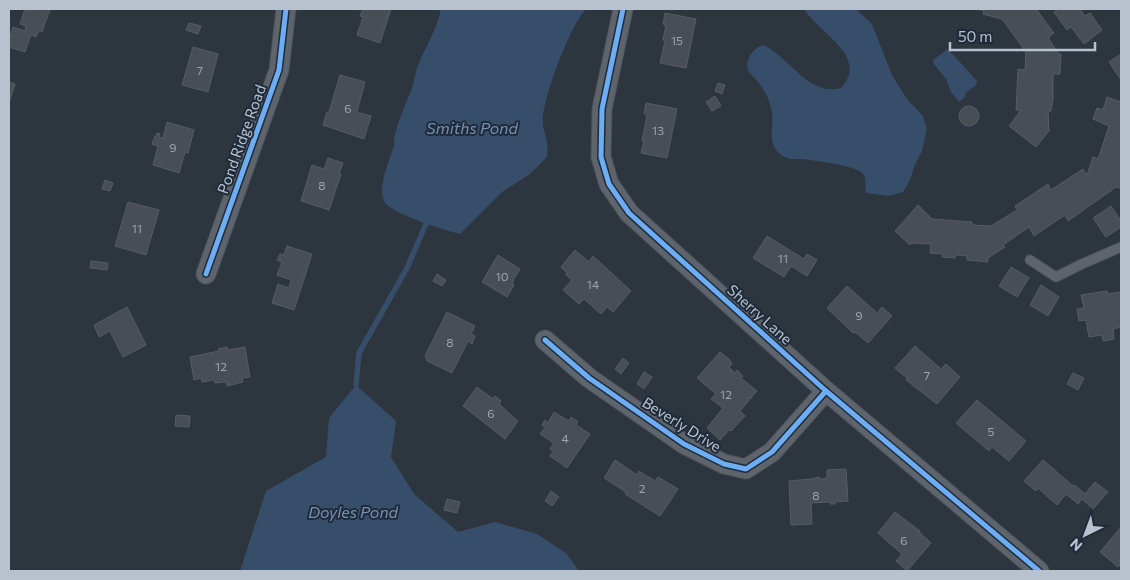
<svg xmlns="http://www.w3.org/2000/svg" width="1130" height="580" font-family="Commissioner,sans-serif">
<style>
.water{fill:#374e6a}
.lines{fill:none;stroke-linecap:round;stroke-linejoin:round}
.stream{stroke:#374e6a;stroke-width:5.5}
.building{fill:#474e56;stroke:#555c65}
.lane-casing{stroke:#4c5158;stroke-width:11}
.street-casing{stroke:#4c5158;stroke-width:21}
.lane{stroke:#5e646b;stroke-width:9}
.street{stroke:#5e646b;stroke-width:19}
.cycleway-casing{stroke:#1f2b3b;stroke-width:8}
.cycleway{stroke:#6dadf4;stroke-width:5}
.labels{text-anchor:middle;dominant-baseline:central;stroke-width:4;stroke-linejoin:round;paint-order:stroke}
.number-label{font-size:12px;fill:#9ca5b0}
.street-label{font-size:15px;fill:#b8c2ce;stroke:#1f2b3b}
.water-label{font-size:16px;font-style:italic;fill:#7693b4;stroke:#1f2b3b}
</style>
<rect width="100%" height="100%" fill="#2d353e"/>
<!-- water -->
<g class="water">
<path d="M441,9h145c-15,15 -45,92 -43,114 0,6 3,12 4,19 1,4 0,10 0,15l-17,17 -28,18 -42,42c-16,-4 -64,-19 -74,-30 -11,-13 4,-44 8,-59 0,-3 0,-7 1,-11 4,-15 10,-29 16,-43 3,-8 4,-18 7,-26 8,-19 19,-36 23,-56z"/>
<path d="M804,9h52l16,15 20,51 15,24 16,17 4,12 -5,23 -8,16 -4,13 -7,12 -14,4 -23,-3c-1,-5 0,-13 -2,-18 -4,-9 -52,-15 -63,-16 -6,0 -12,1 -18,-3 -19,-12 -7,-29 -12,-48 -2,-10 -8,-20 -14,-27 -2,-3 -6,-6 -8,-9 -6,-11 4,-24 14,-27 26,11 45,52 78,43 29,-32 -23,-55 -37,-79z"/>
<polygon points="948,49 977,81 976,85 966,93 964,98 959,102 951,92 946,79 933,63 933,60"/>
<polygon points="356,385 396,421 391,457 414,494 458,532 495,522 537,534 566,553 579,571 240,571 266,491 326,457 329,418"/>
</g>
<g class="lines">
<!-- stream -->
<polyline class="stream" points="356,385 359,353 407,268 429,217"/>
</g>
<!-- building -->
<g class="building">
<polygon points="25,9 50,9 42,32 39,30 36,37 31,35 25,52 9,47 9,41 13,27 25,31 26,26 20,24"/>
<polygon points="363,9 391,9 380,43 357,35 363,17 360,16"/>
<polygon points="977,9 1036,9 1054,33 1048,38 1059,54 1061,54 1060,74 1053,74 1053,99 1051,111 1048,111 1049,131 1036,147 1009,126 1021,110 1016,110 1018,69 1025,70 1026,52 1002,19 983,14 984,11"/>
<polygon points="1059,9 1080,9 1085,16 1090,13 1102,30 1084,44 1071,27 1067,30 1054,12"/>
<polygon points="665,13 696,19 686,68 660,63 665,41 663,40 666,25 663,24"/>
<polygon points="189,23 201,26 198,34 186,30"/>
<polygon points="193,47 218,54 208,92 182,85"/>
<polygon points="1121,54 1121,80 1109,62"/>
<polygon points="340,75 365,82 357,112 371,116 364,139 323,125 327,112 329,112"/>
<polygon points="9,82 15,84 9,103"/>
<polygon points="718,83 725,85 722,94 715,91"/>
<polygon points="715,96 721,106 712,111 706,102"/>
<polygon points="1107,97 1121,102 1121,184 1120,188 1116,187 1068,221 1065,215 1034,236 1029,227 1003,245 1005,247 988,258 988,262 967,260 967,256 956,255 955,258 942,257 943,254 930,253 931,244 912,243 910,245 895,231 918,205 932,219 972,222 972,225 991,226 1017,210 1015,206 1048,184 1051,190 1083,169 1087,175 1093,157 1098,159 1109,126 1093,119 1097,108 1103,110"/>
<polygon points="646,103 677,109 667,158 641,153 644,141 642,141 647,115 644,114"/>
<circle cx="969" cy="116" r="10"/>
<polygon points="167,122 194,130 188,153 185,152 179,173 153,165 158,146 152,144 155,136 156,136 157,133 160,134 159,137 163,138"/>
<polygon points="328,158 343,163 339,174 341,174 329,210 301,201 312,165 324,169"/>
<polygon points="105,180 113,183 110,191 102,189"/>
<polygon points="128,202 159,210 146,255 115,246"/>
<polygon points="1111,206 1121,221 1121,227 1106,237 1093,218"/>
<polygon points="767,236 804,259 807,254 817,260 807,276 791,266 784,277 753,258"/>
<polygon points="287,246 312,254 294,310 272,303 278,284 289,288 291,280 277,275 282,262 277,260 280,254 284,255"/>
<polygon points="575,250 589,262 593,256 631,291 613,312 607,307 601,314 584,299 579,304 563,290 572,280 566,275 567,273 561,267"/>
<polygon points="498,255 520,269 513,280 514,281 512,284 514,285 507,297 482,282"/>
<polygon points="91,261 108,263 107,270 90,268"/>
<polygon points="1011,267 1029,278 1017,297 999,286"/>
<polygon points="437,274 446,280 442,286 433,281"/>
<polygon points="1041,285 1059,297 1048,316 1030,305"/>
<polygon points="847,286 877,313 882,307 892,316 868,343 855,332 853,333 827,308"/>
<polygon points="1107,291 1107,294 1121,292 1121,327 1113,329 1114,339 1103,341 1102,335 1089,337 1086,320 1079,321 1077,309 1084,308 1081,295"/>
<polygon points="127,307 146,345 123,357 110,331 99,337 94,325"/>
<polygon points="447,312 475,326 471,334 475,336 472,344 468,341 452,373 427,361 425,356"/>
<polygon points="915,346 941,369 946,364 960,377 937,404 906,380 907,378 895,368"/>
<polygon points="227,347 227,350 245,347 250,377 242,378 243,382 227,386 226,382 215,383 214,380 202,382 201,378 194,380 190,357 219,351 218,349"/>
<polygon points="720,352 729,359 732,364 729,367 735,373 737,370 743,376 741,378 757,391 740,411 745,416 731,431 729,430 720,440 707,428 723,408 711,399 716,394 697,378"/>
<polygon points="623,358 629,363 621,374 615,369"/>
<polygon points="644,372 652,377 644,389 637,384"/>
<polygon points="1073,373 1084,378 1078,390 1067,384"/>
<polygon points="477,387 493,399 495,396 501,401 499,404 518,421 505,439 463,406"/>
<polygon points="977,400 1026,441 1009,461 992,447 989,451 956,423"/>
<polygon points="554,412 569,421 571,417 578,422 576,425 590,434 567,468 550,456 553,451 550,449 554,443 540,434 545,427 542,425 545,420 548,423"/>
<polygon points="176,415 190,416 189,427 175,426"/>
<polygon points="615,460 637,475 639,471 655,481 658,477 678,489 660,516 625,494 626,492 604,478"/>
<polygon points="1043,460 1073,486 1075,485 1085,494 1095,482 1108,492 1093,509 1082,499 1078,504 1066,494 1057,505 1038,488 1036,491 1024,481"/>
<polygon points="846,469 848,501 835,502 835,504 830,504 831,502 811,503 812,524 791,525 789,481 811,479 819,477 821,479 827,478 827,470"/>
<polygon points="551,491 559,497 552,506 545,501"/>
<polygon points="447,499 460,502 457,513 444,510"/>
<polygon points="895,512 920,531 919,532 931,543 907,571 896,561 902,554 878,533"/>
<polygon points="1121,527 1121,563 1118,567 1100,552"/>
</g>
<g class="lines">
<defs>
<polyline id="lane" points="1030,260 1056,277 1082,264 1121,247"/>
<g id="street">
<polyline points="623,9 602,109 601,157 609,184 629,213 826,391 1039,571"/>
<polyline points="206,274 279,70 286,9"/>
<polyline points="545,340 589,378 684,444 724,464 746,469 772,452 826,391"/>
</g>
</defs>
<!-- lane casing -->
<use href="#lane" class="lane-casing"/>
<!-- street casing -->
<use href="#street" class="street-casing"/>
<!-- lane -->
<use href="#lane" class="lane"/>
<!-- street -->
<use href="#street" class="street"/>
<defs>
<g id="cycleway">
<polyline points="623,9 602,109 601,157 609,184 629,213 826,391 1039,571"/>
<polyline points="206,274 279,70 286,9"/>
<polyline points="545,340 589,378 684,444 724,464 746,469 772,452 826,391"/>
</g>
</defs>
<!-- cycleway casing -->
<use href="#cycleway" class="cycleway-casing"/>
<!-- cycleway -->
<use href="#cycleway" class="cycleway"/>
</g>
<g class="labels">
<!-- number labels -->
<g class="number-label">
<text x="677" y="40">15</text>
<text x="200" y="70">7</text>
<text x="348" y="108">6</text>
<text x="658" y="130">13</text>
<text x="173" y="147">9</text>
<text x="322" y="185">8</text>
<text x="137" y="228">11</text>
<text x="783" y="258">11</text>
<text x="502" y="276">10</text>
<text x="593" y="284">14</text>
<text x="859" y="315">9</text>
<text x="450" y="342">8</text>
<text x="221" y="366">12</text>
<text x="927" y="375">7</text>
<text x="726" y="394">12</text>
<text x="491" y="413">6</text>
<text x="991" y="431">5</text>
<text x="565" y="438">4</text>
<text x="642" y="488">2</text>
<text x="816" y="495">8</text>
<text x="904" y="540">6</text>
</g>
<!-- street labels -->
<g class="street-label">
<text transform="translate(241 139) rotate(-70)">Pond Ridge Road</text>
<text transform="translate(760 314) rotate(42)">Sherry Lane</text>
<text transform="translate(682 424) rotate(32)">Beverly Drive</text>
</g>
<!-- water labels -->
<g class="water-label">
<text x="472" y="127">Smiths Pond</text>
<text x="353" y="511">Doyles Pond</text>
</g>
</g>
<!-- border -->
<rect width="1130" height="580" fill="none" stroke="#b8c2ce" stroke-width="20"/>
<!-- north arrow -->
<g transform="translate(1085 535) rotate(222)" stroke="#1f2b3b" stroke-width="4" paint-order="stroke">
<path d="M0-4L9 19L0 12L-9 19Z" fill="#b8c2ce"/>
<text y="-8" font-size="14" font-weight="bold" text-anchor="middle" fill="#b8c2ce">N</text>
</g>
<!-- scale -->
<path d="M950 42v8h145v-8" fill="none" stroke="#b8c2ce" stroke-width="2.5"/>
<text x="958" y="42" font-size="15" fill="#b8c2ce" stroke="#1f2b3b" stroke-width="4" paint-order="stroke">50 m</text>
</svg>
